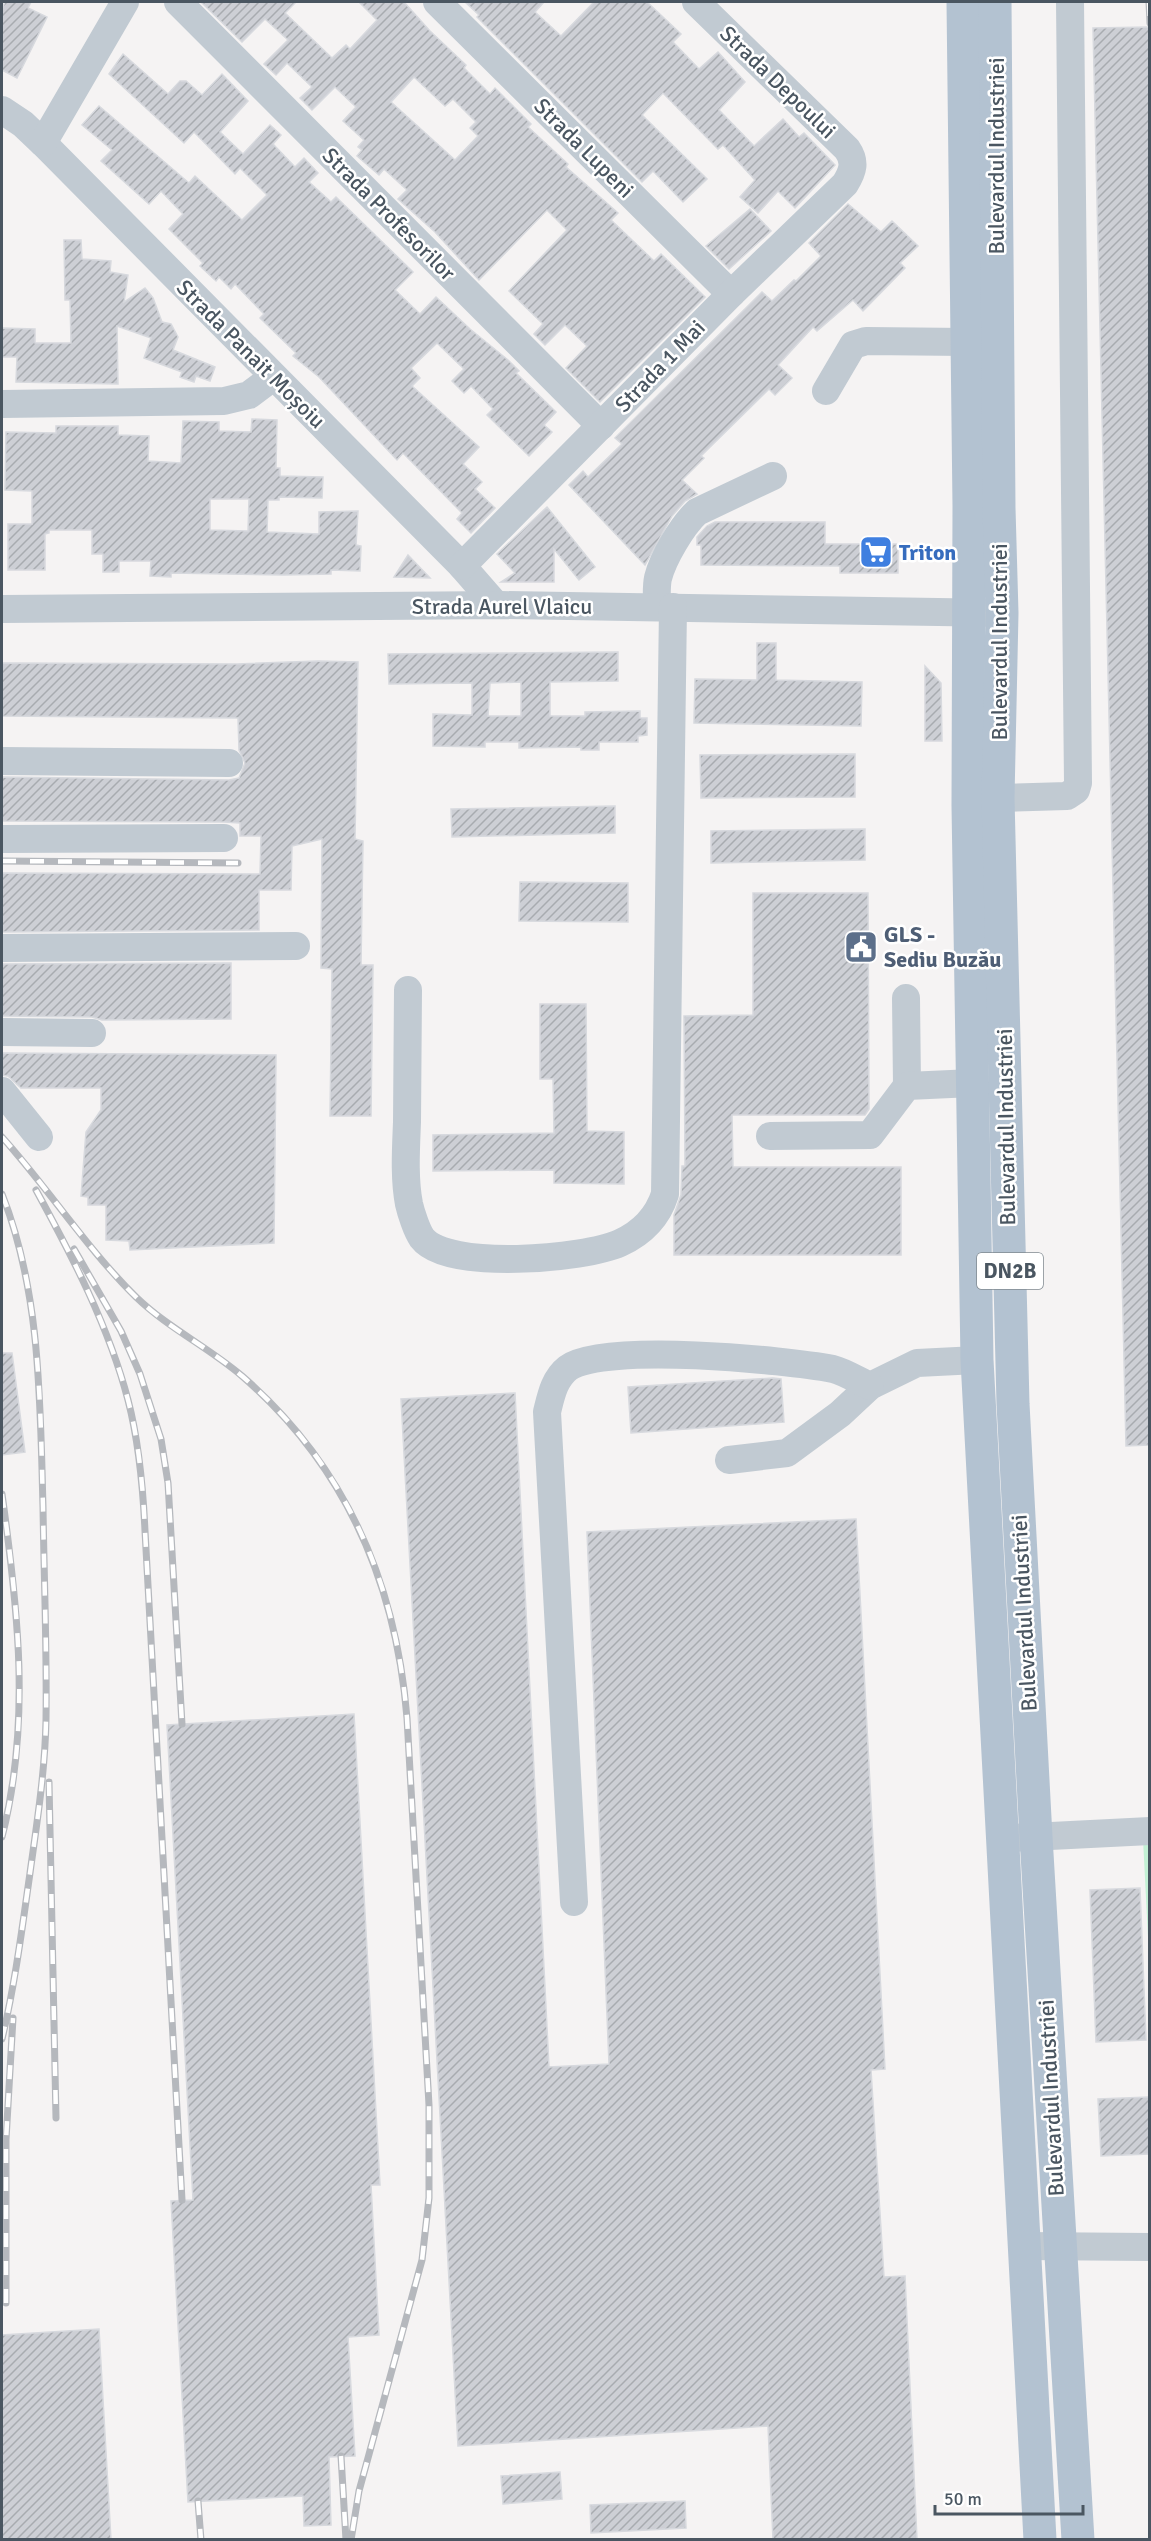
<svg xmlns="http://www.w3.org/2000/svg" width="1151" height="2541" font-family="Signika,sans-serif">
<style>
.park{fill:#c3f1d5}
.building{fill:url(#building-hatch);stroke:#d7d9de;stroke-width:1.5;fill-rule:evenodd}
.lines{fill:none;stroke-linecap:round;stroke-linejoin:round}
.minor{stroke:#c1cad2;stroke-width:28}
.major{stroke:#b3c2d1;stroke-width:33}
.rail-casing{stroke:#b5b8bd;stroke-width:7}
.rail{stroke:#fff;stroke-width:4.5;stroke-dasharray:14;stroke-linecap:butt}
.labels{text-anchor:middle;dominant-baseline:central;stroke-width:5;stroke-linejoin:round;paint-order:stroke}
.shield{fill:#fff;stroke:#808990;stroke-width:1.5}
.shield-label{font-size:21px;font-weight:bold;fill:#4a5661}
.street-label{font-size:22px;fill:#4a5661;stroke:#fff}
.shop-label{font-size:22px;font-weight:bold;fill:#366cbe;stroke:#fff;text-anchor:start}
.service-label{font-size:22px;font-weight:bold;fill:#4e5e75;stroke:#fff;text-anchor:start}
</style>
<defs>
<pattern id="building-hatch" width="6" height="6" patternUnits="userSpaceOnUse" patternTransform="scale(1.5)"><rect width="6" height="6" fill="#cdcfd5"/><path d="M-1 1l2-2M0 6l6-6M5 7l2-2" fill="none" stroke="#a8abb0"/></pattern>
</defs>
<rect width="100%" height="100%" fill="#f5f3f3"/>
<!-- park -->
<polygon class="park" points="1149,1838 1149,1957 1143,1839"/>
<!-- building -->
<g class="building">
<polygon points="5,2 31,2 28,8 47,17 17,78 2,70 2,9"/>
<path d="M201,2h95l-11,11 47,45 14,-13 4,4 27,-29 -18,-18h45l26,29 36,34 -2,3 26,26 5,-6 36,36 -3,3 40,37 -2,3 52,46 -7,7 43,41 7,-7 44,43 -105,105 -34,-34 21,-22 -22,-21 -20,20 -11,-11 9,-10 -34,-33 58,-61 -20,-20 -68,70 -44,-48 -37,-33 9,-9 -23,-21 -5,6 -22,-19 5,-6 -4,-3 6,-7 -21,-19 13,-14 -21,-20 -23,23 -12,-12 12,-11 -25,-24 -11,12 -12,-11 24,-24 -23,-21 -23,23zM414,77l31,29 8,-7 23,23 -6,6 8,8 -23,24 -64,-58z"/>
<polygon points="465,2 544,2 535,12 561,36 594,2 647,2 681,34 673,42 699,69 718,52 745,82 719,110 754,146 783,119 799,137 804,133 835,165 795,208 778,191 758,213 740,197 755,180 723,145 718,149 663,93 642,115 707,179 683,202 653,171 642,182 477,17 479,15"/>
<polygon points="1149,27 1149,1445 1126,1446 1093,28"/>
<polygon points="123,54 168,94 180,81 186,81 202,95 222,74 248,101 220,132 243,154 270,125 281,135 273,144 295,167 304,158 318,173 309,182 331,202 336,197 413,272 395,290 420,314 436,297 470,329 508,360 519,371 516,373 556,412 544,425 552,432 529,456 487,415 493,409 471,386 464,393 452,381 464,369 437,343 411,368 420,378 412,386 479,447 463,464 482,482 475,489 495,508 471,533 457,519 462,513 403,453 397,460 319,377 293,356 296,353 260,318 264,314 235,284 231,289 219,277 216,281 200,266 203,263 169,229 183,214 161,191 149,204 101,161 112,150 82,125 99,106 189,183 195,176 242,220 267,195 240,168 235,174 194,132 184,143 109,74"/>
<polygon points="848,204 881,232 892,221 918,246 900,263 905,268 863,311 853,300 817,331 813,327 778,365 792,378 775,395 769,389 701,456 704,458 682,480 697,494 685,501 672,516 645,565 569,485 583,471 588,477 622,444 615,438 762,292 772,301 794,280 796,281 821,256 809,243"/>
<polygon points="750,209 771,231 729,269 706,246"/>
<polygon points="64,240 81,240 82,259 111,261 110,272 128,275 124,302 145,288 153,298 162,322 171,324 178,337 173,350 215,367 210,381 196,376 194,382 180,377 182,372 144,358 151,338 117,326 118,384 16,382 17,357 2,357 2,328 35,329 35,343 71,343 70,300 65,300"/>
<path d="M252,419l25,1 -1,48h4v8l43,1 -1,21 -43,-1v3h-11l-1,32 52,2v-22l39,-1 -2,34 5,1 -1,25 -29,-1v4l-47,1 -113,-2v4l-21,-1 1,-15h-32v11h-16v-18h-11v-24h-43v3l-4,1v36h-37v-46h24v-33l-27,-1 1,-58 50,1v-7h62v9l31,1 -1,25 33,2 2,-42 36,1v9l32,1zM210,499h39l-1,32 -38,-1z"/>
<polygon points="547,507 595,567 579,580 554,549 554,582 501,582 515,573 497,554"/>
<polygon points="715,522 825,522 825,544 898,544 898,573 840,573 840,566 701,565 701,545 697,545 697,537 707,526"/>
<polygon points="408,555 430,578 394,577"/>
<polygon points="757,643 776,643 776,680 862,682 861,726 694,723 695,679 757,680"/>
<path d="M618,652v29l-68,1v34h35v-4l55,-1v7h7v17l-9,1v6h-39v8h-18v-3l-62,1v-6h-34v5l-52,-1v-32l39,1v-32l-83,1 -1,-30zM521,682v34h-33l2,-33z"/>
<polygon points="318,661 358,662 355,839 363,841 361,965 373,965 371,1116 330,1116 332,969 321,968 322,839 292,846 291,890 259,890 259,930 2,932 2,873 260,874 261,836 240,836 240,823 224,822 2,821 2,777 229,780 239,778 245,763 239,750 238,718 2,716 2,663 237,664"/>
<polygon points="925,666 941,683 942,741 925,741"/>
<polygon points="855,754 855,797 701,798 700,755"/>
<polygon points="615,806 615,833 452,837 451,809"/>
<polygon points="865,829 865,860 711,863 711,831"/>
<polygon points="520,882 628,883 628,922 519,921"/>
<polygon points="753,893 868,893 869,1109 865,1115 732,1115 733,1167 901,1167 901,1255 674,1255 674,1215 681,1195 682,1166 685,1166 684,1016 753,1015"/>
<polygon points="231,963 231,1019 102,1020 92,1017 2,1016 2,964"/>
<polygon points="540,1004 586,1004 587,1131 624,1132 624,1184 554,1183 554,1170 433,1171 433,1135 554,1133 553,1079 540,1079"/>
<polygon points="2,1053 276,1055 274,1243 130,1250 129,1241 106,1240 106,1205 88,1205 88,1197 81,1196 86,1132 101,1110 101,1088 21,1088 8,1076 2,1075"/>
<polygon points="2,1353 12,1353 25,1452 2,1455"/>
<polygon points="773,1378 781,1379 784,1422 631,1433 628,1387"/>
<polygon points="515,1393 549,2067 609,2064 587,1532 856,1519 885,2069 871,2070 884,2277 905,2276 917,2540 773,2540 768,2426 458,2446 401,1399"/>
<polygon points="354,1714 380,2185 371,2185 379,2335 348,2337 355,2456 329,2457 331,2525 304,2526 303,2496 188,2502 171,2201 193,2200 167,1725"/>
<polygon points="1140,1888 1146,2040 1096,2042 1090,1890"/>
<polygon points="1149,2097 1149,2154 1101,2156 1098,2099"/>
<polygon points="99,2329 111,2540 2,2540 2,2335"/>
<polygon points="560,2472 562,2499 503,2504 501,2476"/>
<polygon points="685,2501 686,2528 591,2533 590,2505"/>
</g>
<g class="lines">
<!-- minor -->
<g class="minor">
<polyline points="178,2 601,426"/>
<polyline points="437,2 731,294"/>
<polyline points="2,110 23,124 43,143 462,566 496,605"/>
<polyline points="43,143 125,2"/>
<polyline points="826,391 853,345 866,341 967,342"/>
<polyline points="2,404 224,401 249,395 273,377"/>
<path d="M462,566l269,-272 114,-110c8,-13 11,-22 2,-35l-151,-147"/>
<path d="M657,607c0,-9 -1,-20 1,-29 5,-20 24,-52 39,-66l76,-36"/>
<polyline points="2,609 501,605 1002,613"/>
<polyline points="2,761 229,763"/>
<polyline points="998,798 1067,796 1076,790 1078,783 1070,2"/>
<polyline points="2,839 224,838"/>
<polyline points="2,948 296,946"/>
<path d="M408,990c0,44 -1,88 -1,132 -1,26 -3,56 2,82 2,9 8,27 13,34 25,33 163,21 198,5 22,-10 38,-27 45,-49l8,-587"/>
<polyline points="906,998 907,1086"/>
<polyline points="2,1032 92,1033"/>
<polyline points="2,1091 39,1137"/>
<polyline points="770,1136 870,1135 907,1086 973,1083"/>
<polyline points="729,1460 787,1453 840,1414 870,1386 917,1363 977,1360"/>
<polyline points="1013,1838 1150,1831"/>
<path d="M574,1902l-27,-490c4,-16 7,-33 21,-44 36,-26 218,-8 265,1 12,3 26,12 37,17"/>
<polyline points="1024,2246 1150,2247"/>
</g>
<!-- major -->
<g class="major">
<polyline points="963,2 969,506 968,806 977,1360 1040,2540"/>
<polyline points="995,2 999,508 1002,613 998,798 1013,1404 1036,1837 1078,2540"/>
</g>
<defs>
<g id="rail">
<polyline points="1149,2 1150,23"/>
<polyline points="2,861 238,863"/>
<path d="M2,1137c46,51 86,113 134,160 32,31 72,50 106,79 104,90 154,206 165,342l22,387v93l-7,62 -63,231 -8,49"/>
<path d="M36,1190c36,66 73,137 92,210 11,42 15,87 17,131l37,669"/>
<path d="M2,1194c39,99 38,208 41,313 1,71 4,142 3,213 -1,52 -9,102 -16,153 -8,56 -15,111 -28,166"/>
<polyline points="74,1249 121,1331 140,1374 161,1439 168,1483 182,1724"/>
<path d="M2,1494c16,115 29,229 0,343"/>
<polyline points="49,1782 56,2118"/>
<polyline points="6,2303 6,2140 13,2018"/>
<polyline points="341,2456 346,2540"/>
<polyline points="198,2501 201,2540"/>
</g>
</defs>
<!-- rail casing -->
<use href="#rail" class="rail-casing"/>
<!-- rail -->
<use href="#rail" class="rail"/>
</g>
<!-- icons -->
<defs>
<symbol id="supermarket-square" viewBox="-11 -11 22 22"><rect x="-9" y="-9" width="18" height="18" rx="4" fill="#3f7fe0" stroke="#fff"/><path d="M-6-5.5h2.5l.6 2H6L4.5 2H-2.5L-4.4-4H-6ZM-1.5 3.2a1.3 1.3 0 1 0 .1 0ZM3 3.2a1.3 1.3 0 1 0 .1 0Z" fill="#fff"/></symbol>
<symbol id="civic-square" viewBox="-11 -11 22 22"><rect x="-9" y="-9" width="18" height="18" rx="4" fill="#5c6f8a" stroke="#fff"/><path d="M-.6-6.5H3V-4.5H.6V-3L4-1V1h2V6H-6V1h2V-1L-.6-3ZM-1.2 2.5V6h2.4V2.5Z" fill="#fff"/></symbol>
</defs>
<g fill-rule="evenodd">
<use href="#supermarket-square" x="857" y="533" width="38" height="38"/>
<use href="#civic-square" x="842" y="928" width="38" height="38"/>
</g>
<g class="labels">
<!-- shield labels -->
<rect class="shield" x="977" y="1253" width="66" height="36" rx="4.5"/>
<g class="shield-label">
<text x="1010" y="1271">DN2B</text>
</g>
<!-- street labels -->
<g class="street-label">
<text transform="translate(778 82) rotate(44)">Strada Depoului</text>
<text transform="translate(584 148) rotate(45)">Strada Lupeni</text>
<text transform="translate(996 156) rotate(-90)">Bulevardul Industriei</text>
<text transform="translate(389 214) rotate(45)">Strada Profesorilor</text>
<text transform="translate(251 354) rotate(45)">Strada Panait Moșoiu</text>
<text transform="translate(660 366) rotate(-46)">Strada 1 Mai</text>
<text x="502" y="606">Strada Aurel Vlaicu</text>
<text transform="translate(999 642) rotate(-90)">Bulevardul Industriei</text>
<text transform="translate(1006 1127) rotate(-91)">Bulevardul Industriei</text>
<text transform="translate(1024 1613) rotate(-93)">Bulevardul Industriei</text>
<text transform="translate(1051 2098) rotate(-93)">Bulevardul Industriei</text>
</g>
<!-- shop labels -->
<g class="shop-label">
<text x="899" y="552">Triton</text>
</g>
<!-- service labels -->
<g class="service-label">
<text x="884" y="934">GLS -<tspan x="884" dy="25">Sediu Buzău</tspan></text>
</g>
</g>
<!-- border -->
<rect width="1151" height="2541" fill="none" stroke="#4a5661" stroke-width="6"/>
<!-- scale -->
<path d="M935 2505v9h148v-9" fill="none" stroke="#4a5661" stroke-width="3"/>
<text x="944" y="2505" font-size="18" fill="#4a5661" stroke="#ffffff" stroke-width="4.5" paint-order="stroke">50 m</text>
</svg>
